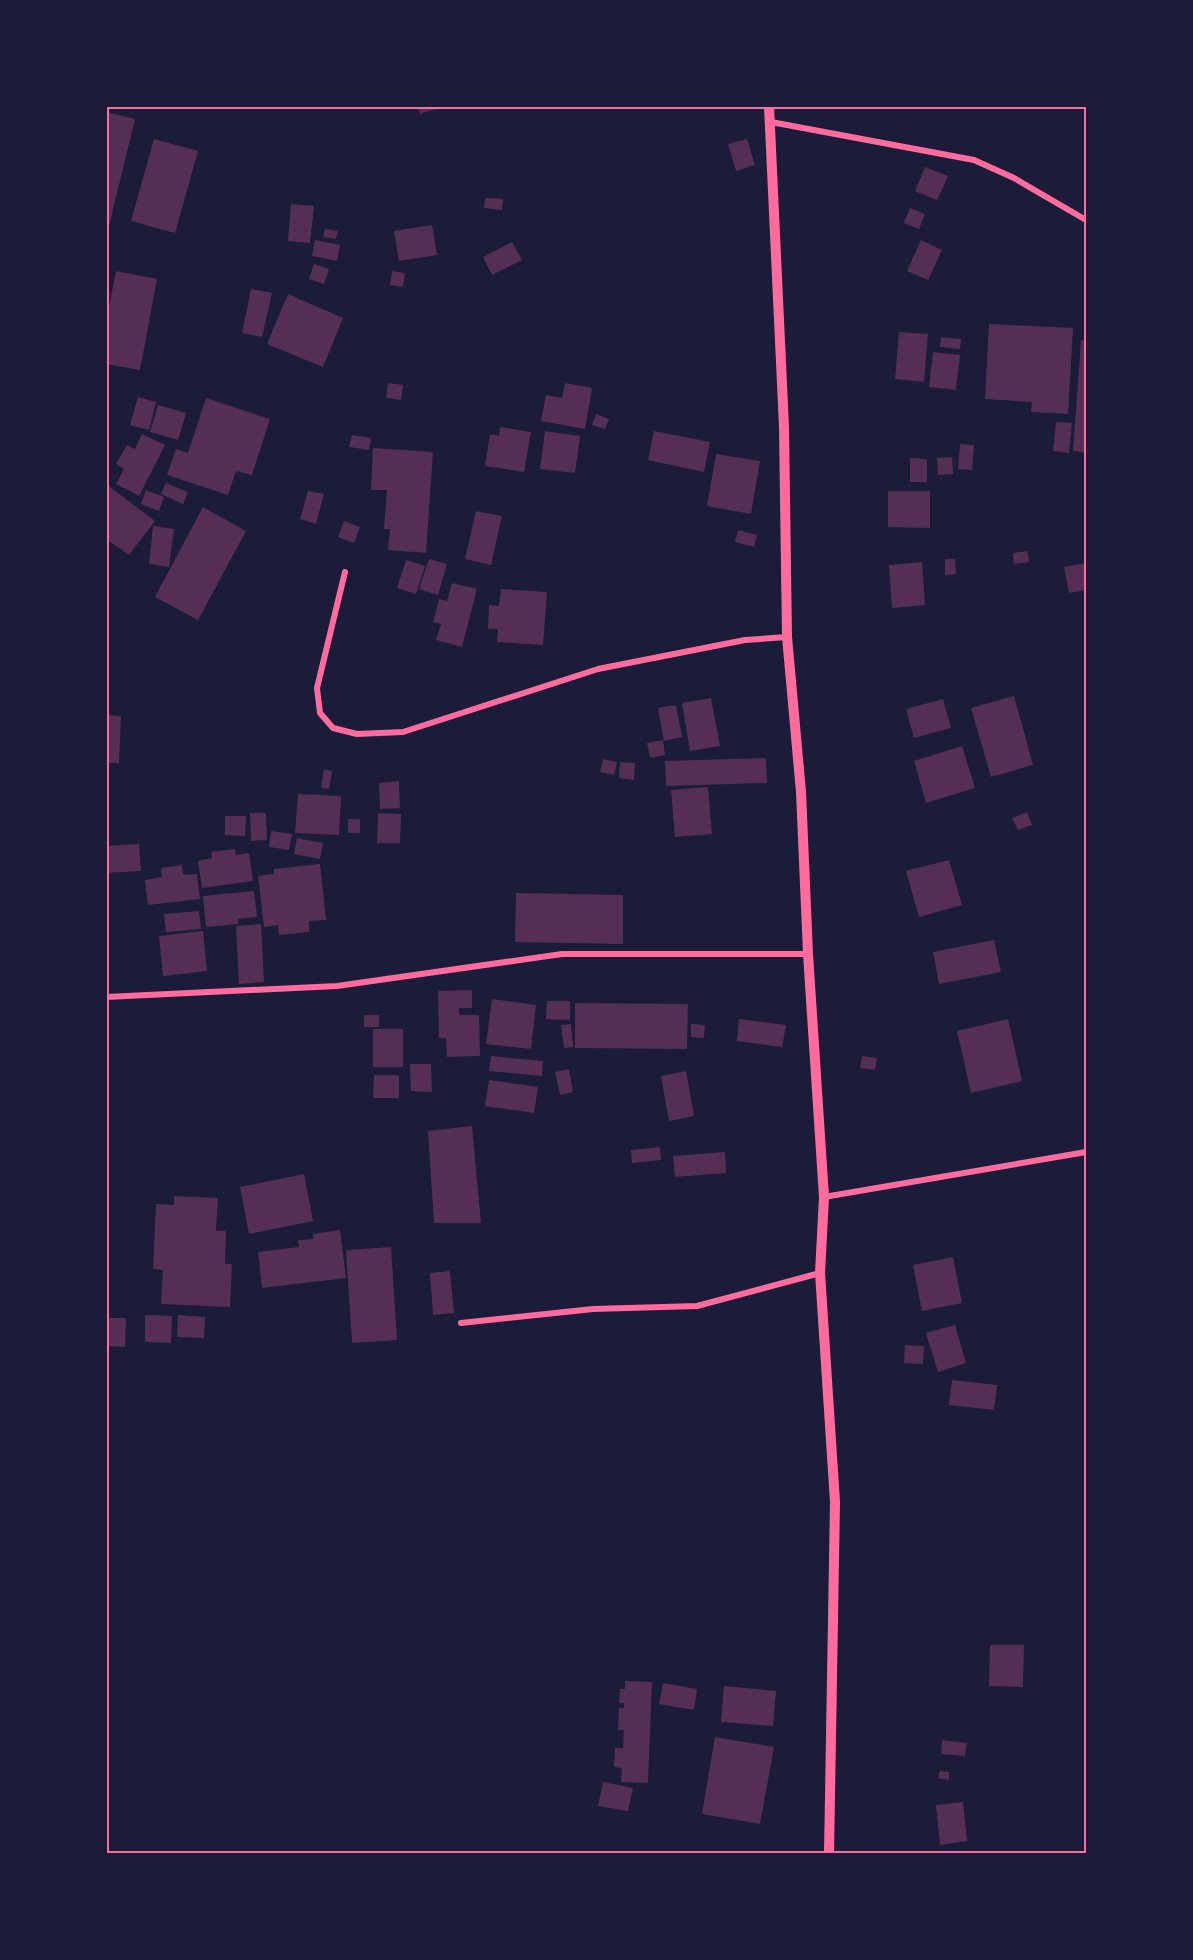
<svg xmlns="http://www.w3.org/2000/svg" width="1193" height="1960" font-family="'Sofia Sans Condensed',sans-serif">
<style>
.building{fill:#542f53}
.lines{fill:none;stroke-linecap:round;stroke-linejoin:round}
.minor{stroke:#ff6b9d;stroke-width:6}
.tertiary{stroke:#ff6b9d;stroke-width:10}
.neatline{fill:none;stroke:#ff6b9d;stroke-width:2}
</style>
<rect width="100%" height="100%" fill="#1b1b3a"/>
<!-- building -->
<g class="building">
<polygon points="417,106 442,106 442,107 420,114"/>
<polygon points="106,112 135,119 107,234 106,234"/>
<polygon points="154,139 198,151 175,233 131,221"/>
<polygon points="747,139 755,165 736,171 728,144"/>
<polygon points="925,167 948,176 937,200 915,191"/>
<polygon points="485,198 503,199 502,210 484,208"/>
<polygon points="291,204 314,206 310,243 288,241"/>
<polygon points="910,208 925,214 919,229 904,223"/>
<polygon points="432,225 437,255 399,261 394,231"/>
<polygon points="325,229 338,231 336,239 323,237"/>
<polygon points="315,240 340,245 337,261 312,256"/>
<polygon points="921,240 942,250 928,280 907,271"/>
<polygon points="512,242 522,260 492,275 483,257"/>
<polygon points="314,264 329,269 324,284 309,279"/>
<polygon points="116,271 157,279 140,370 106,364 106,323"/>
<polygon points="392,271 405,273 403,287 390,285"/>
<polygon points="251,289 272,293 262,337 242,333"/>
<polygon points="288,294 343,318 323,367 267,344"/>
<polygon points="989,324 1073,328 1068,414 1031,412 1032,402 985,399"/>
<polygon points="899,332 928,334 924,382 895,379"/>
<polygon points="941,337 961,339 960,349 940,347"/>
<polygon points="1081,340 1086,341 1086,453 1073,451"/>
<polygon points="933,352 960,355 956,390 929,387"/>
<polygon points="388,383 403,385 401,400 386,398"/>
<polygon points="565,383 592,388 585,429 541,421 546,395 562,398"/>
<polygon points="138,397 156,402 149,430 130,425"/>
<polygon points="206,398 270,419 252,475 236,471 228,495 167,475 176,449 188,453"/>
<polygon points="158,405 186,413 178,440 150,432"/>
<polygon points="596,414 609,419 605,429 592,425"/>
<polygon points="1056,422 1072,423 1069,453 1053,451"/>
<polygon points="500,427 531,432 524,472 485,466 490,434 499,436"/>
<polygon points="545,431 580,436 575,473 540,469"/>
<polygon points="654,431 710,442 704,472 648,460"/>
<polygon points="142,434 165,445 139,496 116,484 124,469 116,464 127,445 135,449"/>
<polygon points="352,435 371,438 369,450 349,447"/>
<polygon points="960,444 974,445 972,470 958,469"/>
<polygon points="373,448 433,452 426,553 388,550 390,529 384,529 387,490 371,490"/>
<polygon points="716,454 760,461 751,514 707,506"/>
<polygon points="952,457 953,474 938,475 937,458"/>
<polygon points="910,458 927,459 927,482 910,482"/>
<polygon points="166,483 188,492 183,504 161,494"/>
<polygon points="106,484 155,521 129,555 106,539"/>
<polygon points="146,490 164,497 159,511 141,504"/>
<polygon points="308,491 324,494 316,524 300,519"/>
<polygon points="888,491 930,491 930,528 888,527"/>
<polygon points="203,507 246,531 198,620 155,597"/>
<polygon points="476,511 502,516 491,565 465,559"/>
<polygon points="344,521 360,527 354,543 338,537"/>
<polygon points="153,526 174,529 169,567 149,564"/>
<polygon points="738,530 757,535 754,547 735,542"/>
<polygon points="1028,551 1029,562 1014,564 1013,553"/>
<polygon points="429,559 447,564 438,595 419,589"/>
<polygon points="945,559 955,559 956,574 945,575"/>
<polygon points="406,560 425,566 416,594 397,588"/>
<polygon points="922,562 925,605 892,608 889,565"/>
<polygon points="1086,563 1086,590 1069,593 1064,567"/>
<polygon points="452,583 477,589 462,647 436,640 441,624 433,622 439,599 447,601"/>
<polygon points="501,589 547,592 543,645 497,642 498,629 488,629 489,605 499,606"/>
<polygon points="1014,696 1033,765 991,777 971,708"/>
<polygon points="711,698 720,746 690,751 682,703"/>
<polygon points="943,699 951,728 914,738 906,709"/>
<polygon points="676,705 682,737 664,741 658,708"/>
<polygon points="106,715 121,716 119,763 106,763"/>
<polygon points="663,740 665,755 650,758 647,743"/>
<polygon points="962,746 975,788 926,803 914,761"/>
<polygon points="766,758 767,783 666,786 665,761"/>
<polygon points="603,759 617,762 614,775 600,772"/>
<polygon points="620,762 635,763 634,780 619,778"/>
<polygon points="324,769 332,771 329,789 321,788"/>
<polygon points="399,781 400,808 380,809 379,783"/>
<polygon points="708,787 712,834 675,837 671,790"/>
<polygon points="298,794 341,796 339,835 295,833"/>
<polygon points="1027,812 1032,825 1018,830 1012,818"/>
<polygon points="250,813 266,813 267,840 251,841"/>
<polygon points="378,813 401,814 400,843 377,843"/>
<polygon points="225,816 246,816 245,836 225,835"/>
<rect x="348" y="819" width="12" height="14"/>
<polygon points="271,831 292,834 289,850 269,847"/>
<polygon points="297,838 323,843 320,859 294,854"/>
<polygon points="139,844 141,871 106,873 106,846"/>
<polygon points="235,849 236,855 249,853 253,881 202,888 198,861 212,858 211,852"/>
<polygon points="949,860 962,905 919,917 906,871"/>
<polygon points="320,864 326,920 309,921 309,932 279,935 278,925 264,927 258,876 274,874 274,869"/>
<polygon points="182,865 183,875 197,874 200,899 148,905 145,880 162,877 161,868"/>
<polygon points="254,891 257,917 238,919 238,924 206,927 203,896"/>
<polygon points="516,893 623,895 623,944 515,942"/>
<polygon points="199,911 201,929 166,932 164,914"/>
<polygon points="261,924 264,982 239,984 236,926"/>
<polygon points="203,931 207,971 163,976 159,936"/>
<polygon points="994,940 1001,972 939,984 933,952"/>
<polygon points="472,990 472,1008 459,1008 459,1015 479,1015 480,1056 447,1057 446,1038 439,1038 438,991"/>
<polygon points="492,999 536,1005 531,1049 486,1044"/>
<polygon points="547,1001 570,1001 570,1020 546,1019"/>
<polygon points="575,1003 688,1004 687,1049 575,1048"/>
<rect x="364" y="1015" width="15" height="12"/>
<polygon points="739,1019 786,1025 782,1047 737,1041"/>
<polygon points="1008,1019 1022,1081 971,1093 957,1031"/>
<polygon points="571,1024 573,1047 564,1048 561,1025"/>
<polygon points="691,1024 705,1025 704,1038 691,1037"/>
<rect x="373" y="1029" width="30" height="38"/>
<polygon points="491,1056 543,1061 542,1076 489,1071"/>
<polygon points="862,1056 877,1058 875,1070 860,1068"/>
<polygon points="410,1064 431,1064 432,1092 411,1091"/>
<polygon points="569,1069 573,1092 560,1095 555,1072"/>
<polygon points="686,1071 694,1116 669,1121 661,1076"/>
<polygon points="374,1075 399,1075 399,1098 373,1098"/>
<polygon points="489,1080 538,1087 534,1113 485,1106"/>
<polygon points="472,1126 481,1223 434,1223 428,1131"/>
<polygon points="660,1147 661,1160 632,1163 631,1150"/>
<polygon points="725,1152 726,1173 675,1177 673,1156"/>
<polygon points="304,1174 313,1221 249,1234 240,1187"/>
<polygon points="174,1196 218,1198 216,1231 226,1231 225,1264 232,1264 230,1307 161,1304 163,1270 153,1269 156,1204 174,1205"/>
<polygon points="340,1230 346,1278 262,1288 258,1252 299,1247 298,1240 313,1239 313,1234"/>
<polygon points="391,1247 397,1340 352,1343 346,1250"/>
<polygon points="953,1257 962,1303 922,1311 913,1265"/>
<polygon points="450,1271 454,1313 433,1315 430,1273"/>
<polygon points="145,1315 172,1316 171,1343 145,1342"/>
<polygon points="178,1315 205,1317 204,1338 177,1337"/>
<polygon points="106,1318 126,1318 125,1347 106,1346"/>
<polygon points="955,1325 966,1363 938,1372 926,1333"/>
<polygon points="905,1345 924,1346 923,1364 904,1363"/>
<polygon points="952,1380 997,1385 994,1410 949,1405"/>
<polygon points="990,1645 1024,1645 1023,1687 989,1686"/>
<polygon points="625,1681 652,1682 648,1783 621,1782 622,1768 614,1767 615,1748 623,1748 624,1730 618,1730 619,1708 624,1708 624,1703 619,1703 620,1689 625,1689"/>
<polygon points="663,1683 697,1689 694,1710 659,1704"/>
<polygon points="724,1686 776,1691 773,1726 721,1722"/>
<polygon points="715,1737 774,1747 760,1824 702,1814"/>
<polygon points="942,1740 967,1743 965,1756 941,1754"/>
<polygon points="940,1771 949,1772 949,1780 938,1778"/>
<polygon points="603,1782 633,1788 628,1811 598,1806"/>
<polygon points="963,1802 967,1841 940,1845 936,1805"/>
</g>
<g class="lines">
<!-- minor -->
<g class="minor">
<polyline points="771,122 974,160 1014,178 1086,220"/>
<polyline points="345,572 317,688 320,713 333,728 357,734 403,732 598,669 745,640 787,637"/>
<polyline points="106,997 337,986 562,954 808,954"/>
<polyline points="824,1197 1086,1152"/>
<polyline points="461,1323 593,1309 697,1306 820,1273"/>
</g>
<!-- tertiary -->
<polyline class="tertiary" points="769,106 784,427 787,637 801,792 808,954 824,1197 820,1273 835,1502 829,1854"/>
</g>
<!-- border -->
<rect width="1193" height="1960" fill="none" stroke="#1b1b3a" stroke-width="216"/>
<rect x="108" y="108" width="977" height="1744" class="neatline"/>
</svg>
